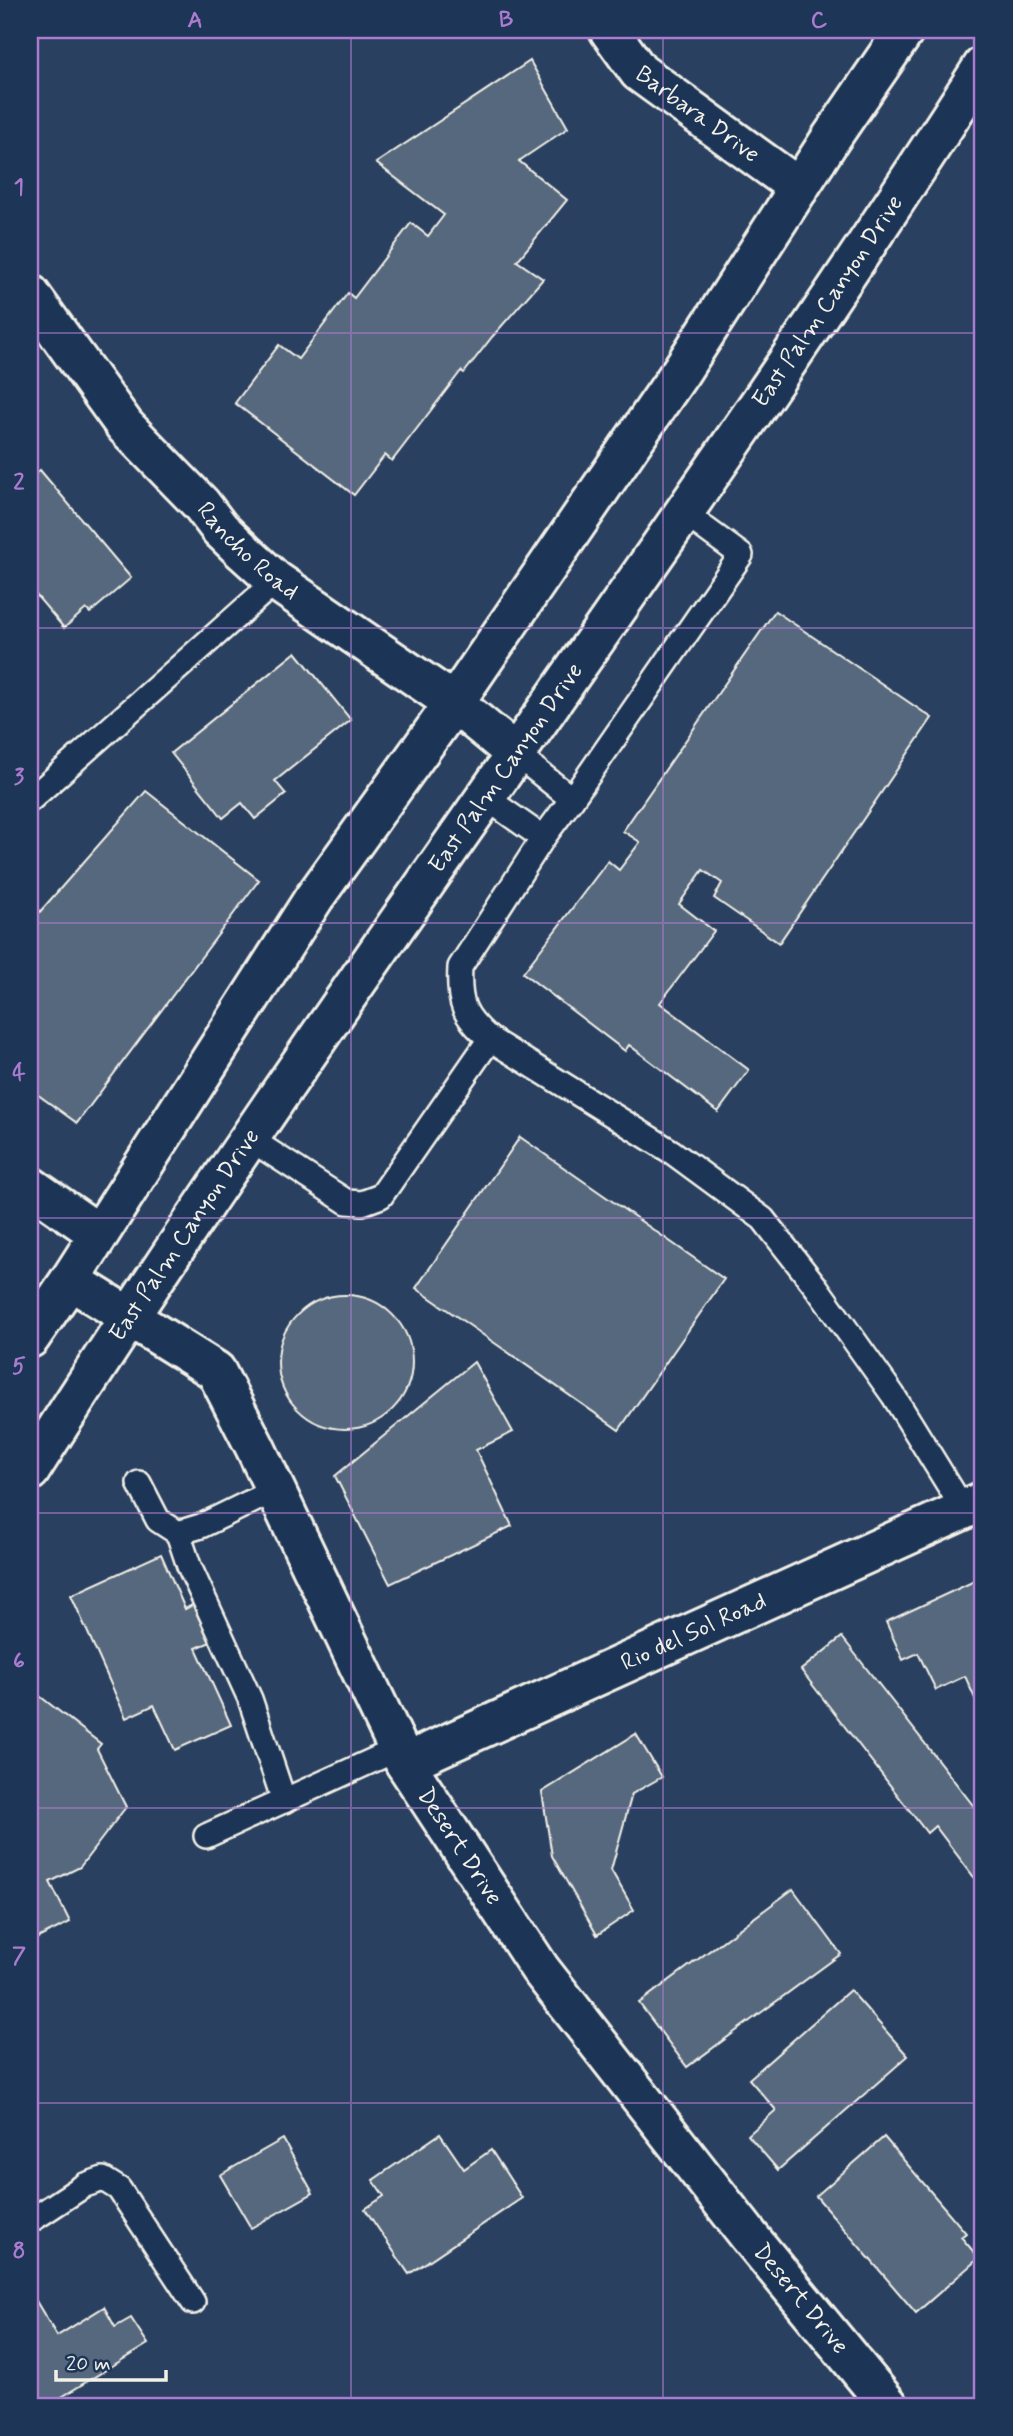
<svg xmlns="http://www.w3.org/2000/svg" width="1013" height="2436" font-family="Mynerve,sans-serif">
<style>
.building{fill:#56677d;stroke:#f4f1e8;stroke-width:2}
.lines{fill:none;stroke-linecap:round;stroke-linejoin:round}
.service-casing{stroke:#f4f1e8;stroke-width:28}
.minor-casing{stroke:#f4f1e8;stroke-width:44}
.primary-casing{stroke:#f4f1e8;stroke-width:44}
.service{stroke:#1d3557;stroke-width:23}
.minor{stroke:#1d3557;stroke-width:38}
.primary{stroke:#1d3557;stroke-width:38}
.grid{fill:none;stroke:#ab7bcf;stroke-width:2;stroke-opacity:0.55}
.labels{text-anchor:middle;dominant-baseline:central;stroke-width:5;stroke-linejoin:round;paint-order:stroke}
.street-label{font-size:24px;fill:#f4f1e8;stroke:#1d3557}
.neatline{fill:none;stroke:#ab7bcf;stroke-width:2.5}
.grid-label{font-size:23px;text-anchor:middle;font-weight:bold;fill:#ab7bcf}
</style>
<rect width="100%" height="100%" fill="#2a4060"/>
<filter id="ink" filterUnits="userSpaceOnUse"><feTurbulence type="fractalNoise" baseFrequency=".0143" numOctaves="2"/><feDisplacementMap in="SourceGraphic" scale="14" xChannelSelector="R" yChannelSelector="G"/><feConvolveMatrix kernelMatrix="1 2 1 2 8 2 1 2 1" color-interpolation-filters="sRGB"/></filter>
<g filter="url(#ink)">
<!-- building -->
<g class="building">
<polygon points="530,61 568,128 519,161 567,200 517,261 543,279 492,337 464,373 461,371 392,461 385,455 354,495 235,403 279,345 298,359 348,293 354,298 411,223 428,236 444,215 376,163"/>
<polygon points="40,470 131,578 90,613 86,609 64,628 30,588 30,562 35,557 30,551 30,479"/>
<polygon points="775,611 932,718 779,943 714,898 722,883 703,870 679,904 714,931 660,1003 749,1070 718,1112 629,1045 625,1051 523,973 608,861 619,870 640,842 623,831"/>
<polygon points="296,652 351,720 275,781 286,794 255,819 242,803 223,818 171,753"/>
<polygon points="146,791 259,880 77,1123 30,1089 30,923"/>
<polygon points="520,1137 724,1279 619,1430 416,1288"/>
<circle cx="345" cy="1362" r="67"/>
<polygon points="474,1362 513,1432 476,1450 512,1526 390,1584 335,1476"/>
<polygon points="161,1554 185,1609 196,1603 213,1641 196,1648 231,1725 175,1750 154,1705 126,1718 71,1595"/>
<polygon points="983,1577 983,1713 982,1714 965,1676 936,1690 918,1653 903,1660 886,1622"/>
<polygon points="842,1637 983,1818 983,1889 935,1826 927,1833 801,1670"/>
<polygon points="37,1694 101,1744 97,1749 126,1807 80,1867 50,1882 70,1922 30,1942 30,1703"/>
<polygon points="636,1734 662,1777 632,1794 611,1870 634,1910 597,1935 552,1856 542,1792"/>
<polygon points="793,1889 841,1954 687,2067 639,2003"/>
<polygon points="850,1990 908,2056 778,2170 748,2135 776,2110 749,2079"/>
<polygon points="440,2134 464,2169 491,2150 522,2198 409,2274 365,2209 384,2196 373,2180"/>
<polygon points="884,2137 966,2233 961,2237 979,2258 916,2313 816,2196"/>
<polygon points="283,2139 313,2193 251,2228 220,2175"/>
<polygon points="30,2291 57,2336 104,2307 115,2327 131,2318 148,2344 47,2406 30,2406"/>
</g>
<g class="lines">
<defs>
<g id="service">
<polyline points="516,754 572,799 741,555 684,513"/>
<path d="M485,797l58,41 -83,129c-2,36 3,49 30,72l182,113 91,67 54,69 76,107 71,115"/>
<polyline points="30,800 276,581"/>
<polyline points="543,838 572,799"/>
<polyline points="250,1139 347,1202 362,1203 381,1196 490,1039"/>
<polyline points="139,1483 158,1520 178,1533 201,1526 275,1490"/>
<polyline points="178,1533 189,1566 250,1699 284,1801"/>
<polyline points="206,1836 398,1749"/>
<polyline points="30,2221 85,2185 103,2179 119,2189 193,2302"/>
</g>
<g id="minor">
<path id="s1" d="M609,30l30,42 160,116"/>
<path id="s2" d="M30,294l95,132 76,78 19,25 24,23 32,29 178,122 62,51"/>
<polyline points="30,1186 99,1234"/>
<path id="s3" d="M70,1280l146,91 39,76 150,316 135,206 209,267 140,170"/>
<path id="s4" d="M405,1763l578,-262"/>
</g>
<g id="primary">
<polyline points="30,1338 70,1280 314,898 454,703 681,371 831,138 905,30"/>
<path id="s5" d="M30,1471c303,-478 648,-928 953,-1405"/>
</g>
</defs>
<!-- service casing -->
<use href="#service" class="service-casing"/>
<!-- minor casing -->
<use href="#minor" class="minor-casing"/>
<!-- primary casing -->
<use href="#primary" class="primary-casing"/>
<!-- service -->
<use href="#service" class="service"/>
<!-- minor -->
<use href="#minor" class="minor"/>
<!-- primary -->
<use href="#primary" class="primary"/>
</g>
</g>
<!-- grid -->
<path class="grid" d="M351,30v2376M663,30v2376M30,333h953M30,628h953M30,923h953M30,1218h953M30,1513h953M30,1808h953M30,2103h953"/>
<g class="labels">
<!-- street labels -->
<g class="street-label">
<text stroke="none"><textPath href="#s1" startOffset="124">Barbara Drive</textPath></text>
<text stroke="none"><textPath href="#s5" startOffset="1416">East Palm Canyon Drive</textPath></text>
<text stroke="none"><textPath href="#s2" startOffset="338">Rancho Road</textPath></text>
<text stroke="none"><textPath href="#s5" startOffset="849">East Palm Canyon Drive</textPath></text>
<text stroke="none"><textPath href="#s5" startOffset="282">East Palm Canyon Drive</textPath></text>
<text stroke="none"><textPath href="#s4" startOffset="317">Rio del Sol Road</textPath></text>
<text stroke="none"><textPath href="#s3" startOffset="707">Desert Drive</textPath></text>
<text stroke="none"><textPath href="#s3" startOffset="1274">Desert Drive</textPath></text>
</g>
</g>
<!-- margin -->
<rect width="1013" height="2436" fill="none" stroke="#1d3557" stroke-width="77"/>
<!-- scale -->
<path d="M56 2370v10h110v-10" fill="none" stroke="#f4f1e8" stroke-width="3.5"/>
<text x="66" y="2370" font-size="21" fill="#f4f1e8" stroke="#1d3557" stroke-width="5" paint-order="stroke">20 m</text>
<rect x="38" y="38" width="936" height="2360" class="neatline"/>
<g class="grid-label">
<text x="195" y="27">A</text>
<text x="506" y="27">B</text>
<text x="819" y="27">C</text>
<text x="19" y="194">1</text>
<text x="19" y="489">2</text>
<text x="19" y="784">3</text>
<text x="19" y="1079">4</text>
<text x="19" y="1373">5</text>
<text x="19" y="1668">6</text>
<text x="19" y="1963">7</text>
<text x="19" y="2258">8</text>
</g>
</svg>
